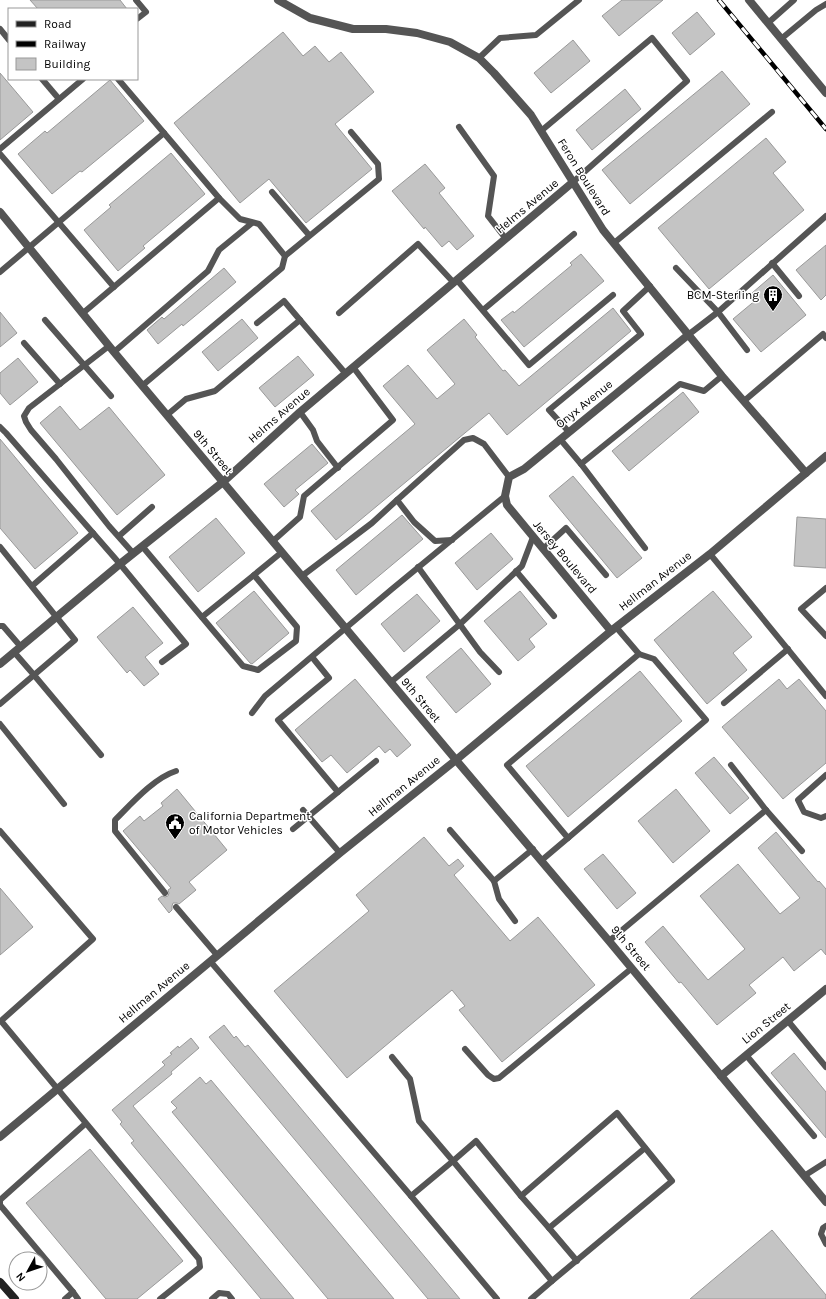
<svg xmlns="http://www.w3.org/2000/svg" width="826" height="1299" font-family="Karla,sans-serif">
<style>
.building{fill:#c4c4c4;stroke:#999}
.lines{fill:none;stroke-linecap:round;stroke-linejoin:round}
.service{stroke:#555;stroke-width:6}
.minor{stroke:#555;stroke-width:8}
.tertiary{stroke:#555;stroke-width:8}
.secondary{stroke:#222;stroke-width:8}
.rail-casing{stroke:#000;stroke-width:4.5}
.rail{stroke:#fff;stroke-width:3;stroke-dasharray:9;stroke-linecap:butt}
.labels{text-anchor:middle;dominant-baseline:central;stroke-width:3;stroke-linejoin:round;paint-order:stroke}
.street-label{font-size:12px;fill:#000;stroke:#fff}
.poi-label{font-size:12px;fill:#000;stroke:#fff;text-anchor:end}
</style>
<rect width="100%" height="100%" fill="#fff"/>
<!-- building -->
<g class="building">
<polygon points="30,0 120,0 127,9 38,9"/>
<polygon points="622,0 663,0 619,36 602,16"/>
<polygon points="697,12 715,34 690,55 672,33"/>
<polygon points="283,32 303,56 315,46 329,62 341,52 374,92 335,124 372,169 306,223 269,179 240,203 174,123"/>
<polygon points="573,40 590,61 551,93 534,73"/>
<polygon points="722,71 750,104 630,204 602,170"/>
<polygon points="0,73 33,112 0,140"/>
<polygon points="110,80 144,121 82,172 80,171 52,194 18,154 45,131 47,133"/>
<polygon points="625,89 641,109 592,150 576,130"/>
<polygon points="766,138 786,162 773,173 804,210 709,289 658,228"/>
<polygon points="171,153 205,194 143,246 145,248 118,271 84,230 111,207 109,205"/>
<polygon points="425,164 445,188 439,193 474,236 457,250 449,241 442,247 425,227 424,229 392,191"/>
<polygon points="826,245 826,295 821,300 796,270"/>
<polygon points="581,254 604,281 524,347 501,320 513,311 514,313 572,265 570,263"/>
<polygon points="224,268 236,282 183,326 182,324 158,344 147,330 162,317 164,319"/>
<polygon points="773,275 806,315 761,352 733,319 757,299 752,293"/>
<polygon points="613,308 631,331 507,435 489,413 336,540 311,511 415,424 383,386 408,365 437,399 455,384 427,350 464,319 477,335 475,337 503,371 505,370 519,386"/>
<polygon points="0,312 17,333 0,347"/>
<polygon points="242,319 258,338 218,371 202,352"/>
<polygon points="298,356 314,375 275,407 259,388"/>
<polygon points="18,358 38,382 10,405 0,393 0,373"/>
<polygon points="683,392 699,412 629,471 612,451"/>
<polygon points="60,406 80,430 109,407 165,475 117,515 40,423"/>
<polygon points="0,439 78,533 35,569 0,528"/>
<polygon points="312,444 328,463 295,490 299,494 284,507 264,484"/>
<polygon points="573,476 642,558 617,578 549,496"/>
<polygon points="402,515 423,539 356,595 336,570"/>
<polygon points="797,517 826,519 826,568 794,566"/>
<polygon points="216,518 245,553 198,592 169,557"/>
<polygon points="491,533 513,559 477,590 455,563"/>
<polygon points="254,591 289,633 252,664 250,663 216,623"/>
<polygon points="520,591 547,624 529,639 535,647 518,661 484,621"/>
<polygon points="713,591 752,637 733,653 747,670 707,704 654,640"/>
<polygon points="417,594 440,621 404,652 381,624"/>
<polygon points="133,607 163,643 145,657 159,674 144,686 130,670 127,673 97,637"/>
<polygon points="461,648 491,684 456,713 426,677"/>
<polygon points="640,671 682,721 568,817 526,766"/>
<polygon points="355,679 411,745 397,757 390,749 385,753 379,746 347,773 331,755 322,762 295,730"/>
<polygon points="779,679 787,689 799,679 826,711 826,763 783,799 722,727"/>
<polygon points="714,757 749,798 730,814 695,773"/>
<polygon points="177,789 227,850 189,882 196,890 179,904 177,903 173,903 172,906 172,910 169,913 158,899 162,896 165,897 168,896 169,893 168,890 171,888 123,831 140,816 144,821 163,806 161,803"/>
<polygon points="676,789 710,831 673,863 638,821"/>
<polygon points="776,832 818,882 819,881 826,889 826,955 821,949 794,971 783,957 749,985 756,993 717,1025 681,982 679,983 645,942 663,926 708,980 745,949 700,896 738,864 780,914 800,898 758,848"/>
<polygon points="424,837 449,866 458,859 464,866 454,875 510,941 538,917 595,985 502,1062 459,1010 465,1006 452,990 347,1078 274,991 369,911 356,895"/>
<polygon points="603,854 636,893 617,909 584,869"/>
<polygon points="0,888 33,927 0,955"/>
<polygon points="224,1025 234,1038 236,1036 245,1047 248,1045 460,1299 428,1299 209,1037"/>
<polygon points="191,1038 199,1048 171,1072 172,1074 133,1106 294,1299 261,1299 131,1143 134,1141 120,1124 122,1122 112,1110 165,1065 162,1062 172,1054 170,1053 178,1046 179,1048"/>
<polygon points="794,1053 826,1092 826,1138 771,1073"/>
<polygon points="200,1077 206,1084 211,1080 394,1299 328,1299 172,1112 177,1108 171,1102"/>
<polygon points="90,1149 183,1261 137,1299 106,1299 26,1203"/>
<polygon points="772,1230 826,1295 826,1299 690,1299"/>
</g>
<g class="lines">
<!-- service -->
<g class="service">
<polyline points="136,0 146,12 137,19"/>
<polyline points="768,23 794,0"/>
<polyline points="0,29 9,40"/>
<polyline points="781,39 816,10 826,4"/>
<polyline points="479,58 500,38 536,35 579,0"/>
<polyline points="42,79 59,99"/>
<polyline points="118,79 164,133"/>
<polyline points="459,127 494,176 488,216 506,239"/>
<polyline points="541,131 652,38 687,81 573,182"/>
<polyline points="0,149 83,79"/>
<polyline points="0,154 114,287"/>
<polyline points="272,192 309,235"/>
<polyline points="614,243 772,112"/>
<polyline points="285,256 379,179 378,164 351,132"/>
<polyline points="772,263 799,296"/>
<polyline points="676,268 718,312 747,350"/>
<polyline points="0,272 164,133 219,198 83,313"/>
<polyline points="457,280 529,365 613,295"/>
<polyline points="483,310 574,234"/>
<polyline points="339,313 418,244 454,283"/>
<polyline points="45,320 111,396"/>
<polyline points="257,323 284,301 300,320"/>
<polyline points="688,335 718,312 826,216"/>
<polyline points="24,343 60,384"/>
<polyline points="109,346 29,408 24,416 26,422 31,430 56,459 109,526 133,553"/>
<polyline points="114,352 208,271 219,250 252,223"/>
<polyline points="143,385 282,268 285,256 259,224 240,219 219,198"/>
<polyline points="744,401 823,334 826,338"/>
<polyline points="300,412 313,430 317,441 338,468"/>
<polyline points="167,415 186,399 215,391 300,320 346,374"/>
<polyline points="0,427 6,433 120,564 186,644 162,662"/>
<polyline points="569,432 549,410 641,334 623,311 650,286"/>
<polyline points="560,439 581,464 680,384 704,391 722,376"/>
<polyline points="581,464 645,548"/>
<polyline points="119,536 152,507"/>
<polyline points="452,540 435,541 414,522 397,500 464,440 473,438 484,444 509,477"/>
<polyline points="273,541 300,517 304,496 393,420 353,367"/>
<polyline points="142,546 243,666 258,670 296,641 297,627 254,575 282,552"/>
<polyline points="0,547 75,640 34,675 101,755"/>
<polyline points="543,549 566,528 606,575"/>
<polyline points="710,554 826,696"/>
<polyline points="418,567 480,652 499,672"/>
<polyline points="516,571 554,616"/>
<polyline points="302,576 372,523 397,500"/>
<polyline points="32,586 93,533"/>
<polyline points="826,588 801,609 826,636"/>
<polyline points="202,617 254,575"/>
<polyline points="0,626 3,626 21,647"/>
<polyline points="312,657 329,678 278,720 338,792"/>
<polyline points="391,682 459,625 522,566 533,537"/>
<polyline points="724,703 788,649"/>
<polyline points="0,704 34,675 14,652"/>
<polyline points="252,713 265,696 392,589 505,496"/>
<polyline points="0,724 64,804"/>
<polyline points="731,765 766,810 802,851"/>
<polyline points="826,775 798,800 804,812 821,818 826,816"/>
<polyline points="303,810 340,853"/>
<polyline points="293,829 376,761"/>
<polyline points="450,830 494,881 533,849"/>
<polyline points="0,831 93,939 1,1021 199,1259 200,1267 160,1299"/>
<polyline points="568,838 706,720 654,659 639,654"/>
<polyline points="542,860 568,838 507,765 639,654 616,627"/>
<polyline points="494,881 499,899 515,921"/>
<path d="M165,893l-50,-62v-11c17,-17 39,-42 61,-49"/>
<polyline points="176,907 217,955"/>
<polyline points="609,941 766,810"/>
<polyline points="210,961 411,1196 497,1299"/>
<polyline points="788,1021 826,1067"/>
<polyline points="465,1049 488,1075 494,1079 499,1078 632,968"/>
<polyline points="746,1055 814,1136"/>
<polyline points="392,1057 410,1079 419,1121 453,1161 476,1141 521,1196 617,1113 672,1181 552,1281"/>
<polyline points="804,1176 826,1162"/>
<polyline points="411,1196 453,1161 552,1281 531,1299"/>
<polyline points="521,1196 549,1228 645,1148"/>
<polyline points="0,1200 85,1124"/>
<polyline points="0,1202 0,1205 73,1292"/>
<polyline points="826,1226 823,1228 821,1234 826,1244"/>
<polyline points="549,1228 577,1261"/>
<polyline points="65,1299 73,1292 78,1299"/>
<polyline points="212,1299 219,1293 228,1294 232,1299"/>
</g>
<!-- minor -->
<g class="minor">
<polyline points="278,0 310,18 353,29 386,29 417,33 450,42 479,58 494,73 531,115 603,230 722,376 806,473"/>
<polyline points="611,631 507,505 505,496 509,477 524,469 688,335"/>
<polyline points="0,664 120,564 223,482 300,412 573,182"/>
<polyline points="721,1076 826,989"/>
</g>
<!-- tertiary -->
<g class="tertiary">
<polyline points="749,0 826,93"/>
<polyline points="0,212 114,352 456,760 609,941 826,1202"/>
<polyline points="0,1137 340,853 456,760 611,631 710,554 826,456"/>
</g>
<!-- secondary -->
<polyline class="secondary" points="0,1282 15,1299"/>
<defs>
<polyline id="rail" points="719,0 826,129"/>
</defs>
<!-- rail casing -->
<use href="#rail" class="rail-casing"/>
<!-- rail -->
<use href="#rail" class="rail"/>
</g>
<!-- icons -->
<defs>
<symbol id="building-pin" viewBox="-11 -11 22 30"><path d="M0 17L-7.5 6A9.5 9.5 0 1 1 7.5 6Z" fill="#000" stroke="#fff"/><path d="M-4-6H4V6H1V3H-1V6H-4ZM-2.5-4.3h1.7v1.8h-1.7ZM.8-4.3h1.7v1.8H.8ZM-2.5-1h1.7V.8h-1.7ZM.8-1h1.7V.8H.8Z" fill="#fff"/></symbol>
<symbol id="civic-pin" viewBox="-11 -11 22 30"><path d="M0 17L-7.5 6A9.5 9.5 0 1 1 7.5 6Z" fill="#000" stroke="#fff"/><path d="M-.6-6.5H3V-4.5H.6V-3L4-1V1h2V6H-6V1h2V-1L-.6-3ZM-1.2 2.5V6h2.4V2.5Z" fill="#fff"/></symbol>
</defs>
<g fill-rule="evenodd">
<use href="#building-pin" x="762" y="284" width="22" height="30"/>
<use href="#civic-pin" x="164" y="812" width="22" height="30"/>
</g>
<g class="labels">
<!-- street labels -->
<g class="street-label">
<text transform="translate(584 177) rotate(58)">Feron Boulevard</text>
<text transform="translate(527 206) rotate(-40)">Helms Avenue</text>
<text transform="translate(584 404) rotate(-39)">Onyx Avenue</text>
<text transform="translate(279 415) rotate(-41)">Helms Avenue</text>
<text transform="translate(213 452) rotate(50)">9th Street</text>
<text transform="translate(565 557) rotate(50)">Jersey Boulevard</text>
<text transform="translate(655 581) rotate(-38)">Hellman Avenue</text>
<text transform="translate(421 700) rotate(50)">9th Street</text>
<text transform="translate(404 786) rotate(-39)">Hellman Avenue</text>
<text transform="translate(631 948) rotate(50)">9th Street</text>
<text transform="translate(154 992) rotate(-40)">Hellman Avenue</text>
<text transform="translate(766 1023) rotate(-39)">Lion Street</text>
</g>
<!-- poi labels -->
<g class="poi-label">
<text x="759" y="295">BCM-Sterling</text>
<text x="189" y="816" text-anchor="start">California Department<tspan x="189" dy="14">of Motor Vehicles</tspan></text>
</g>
</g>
<!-- legend -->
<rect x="8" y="8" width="130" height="72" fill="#ffffff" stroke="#999999"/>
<rect x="16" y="21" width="20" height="6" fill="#222222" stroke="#999999"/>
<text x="44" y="28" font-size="12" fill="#000000">Road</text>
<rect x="16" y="41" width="20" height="6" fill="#000000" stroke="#999999"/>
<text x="44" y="48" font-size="12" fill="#000000">Railway</text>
<rect x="16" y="58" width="20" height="12" fill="#c4c4c4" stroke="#999999"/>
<text x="44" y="68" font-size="12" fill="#000000">Building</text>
<!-- north arrow -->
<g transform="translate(28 1271) rotate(230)"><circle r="19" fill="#ffffff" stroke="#999999"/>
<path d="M0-3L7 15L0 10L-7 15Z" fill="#000000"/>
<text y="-6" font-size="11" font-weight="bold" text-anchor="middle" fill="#000000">N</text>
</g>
</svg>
